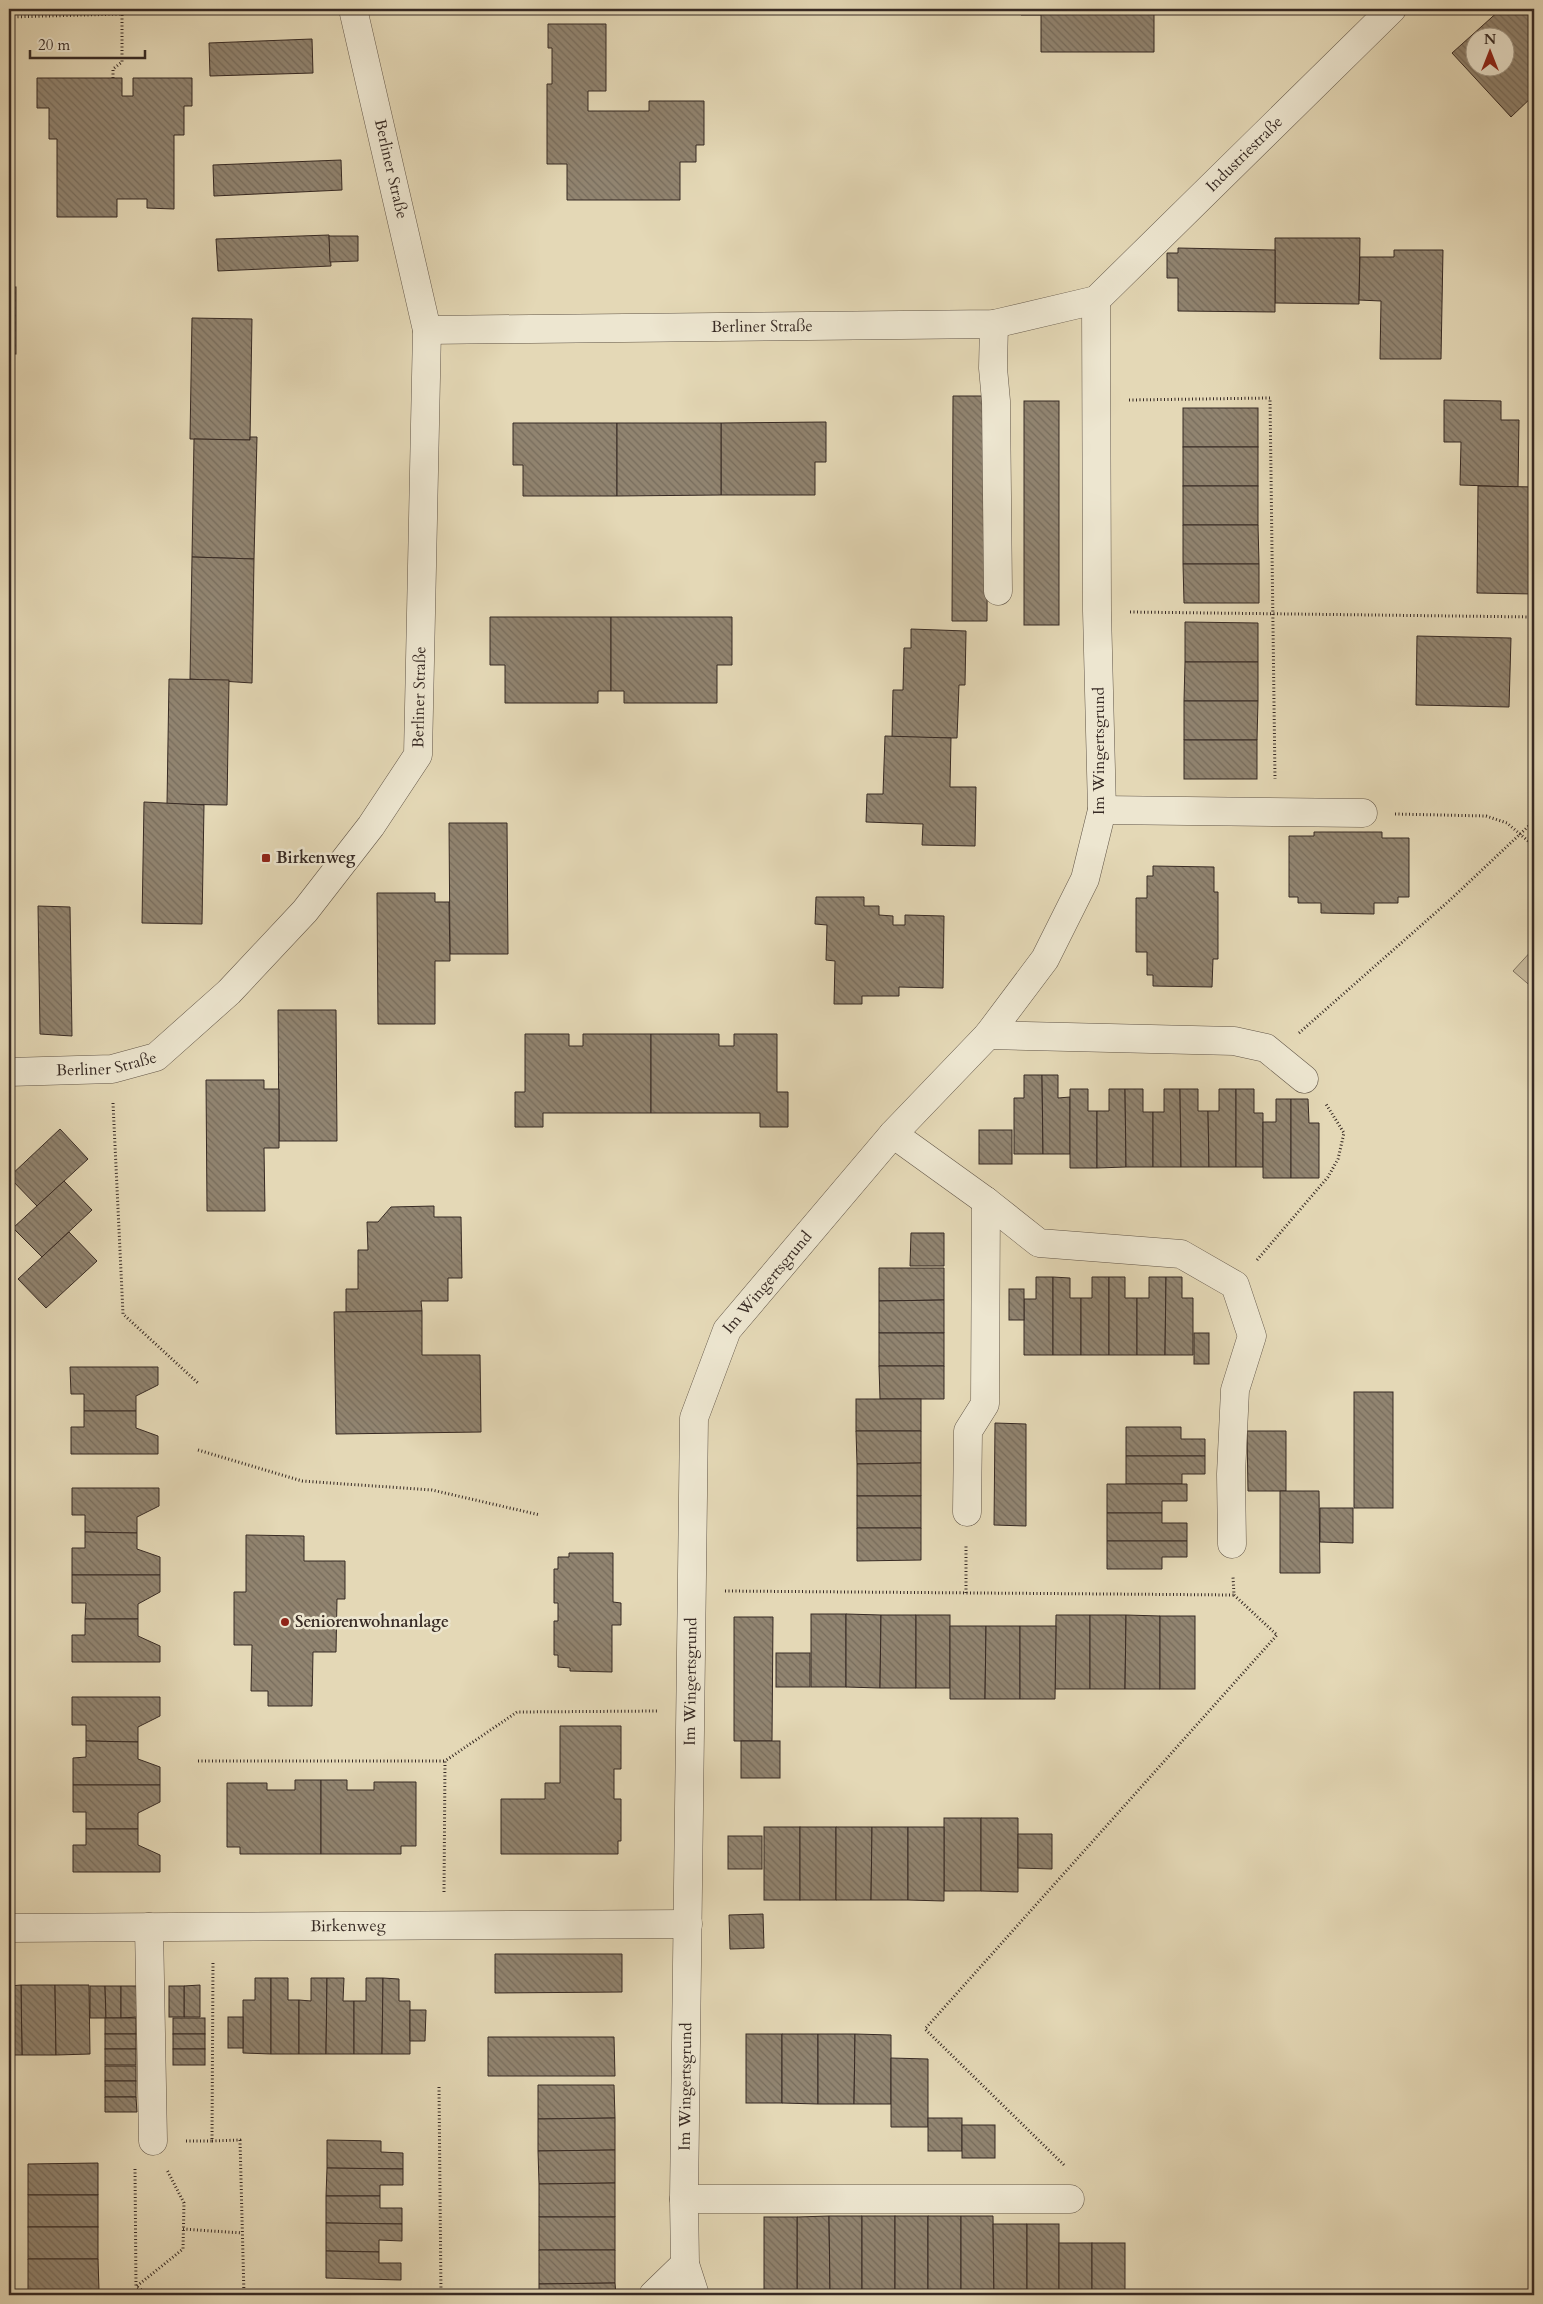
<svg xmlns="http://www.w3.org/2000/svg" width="1543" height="2304" font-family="Cardo,serif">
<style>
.garden{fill:#c7ba9d;stroke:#7f7260}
.building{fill:url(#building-back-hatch);stroke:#372a24;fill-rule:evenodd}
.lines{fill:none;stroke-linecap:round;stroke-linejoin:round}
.minor-casing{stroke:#625648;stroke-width:29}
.path{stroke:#372a24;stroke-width:3;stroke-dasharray:1 2.5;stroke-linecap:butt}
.minor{stroke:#ede6d0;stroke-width:28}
.poi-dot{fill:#8f2418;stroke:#ede6d0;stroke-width:2}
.labels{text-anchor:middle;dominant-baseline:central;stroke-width:5;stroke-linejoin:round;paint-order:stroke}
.street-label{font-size:16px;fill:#372a24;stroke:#ede6d0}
.poi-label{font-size:16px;font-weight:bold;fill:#372a24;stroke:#ede6d0;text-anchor:start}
</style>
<defs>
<pattern id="building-back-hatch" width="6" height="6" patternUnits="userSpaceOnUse" patternTransform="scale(1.25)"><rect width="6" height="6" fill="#918470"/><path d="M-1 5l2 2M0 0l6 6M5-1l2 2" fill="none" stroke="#776c5c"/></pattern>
</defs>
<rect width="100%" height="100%" fill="#e4d8b6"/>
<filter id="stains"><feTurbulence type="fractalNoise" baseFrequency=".004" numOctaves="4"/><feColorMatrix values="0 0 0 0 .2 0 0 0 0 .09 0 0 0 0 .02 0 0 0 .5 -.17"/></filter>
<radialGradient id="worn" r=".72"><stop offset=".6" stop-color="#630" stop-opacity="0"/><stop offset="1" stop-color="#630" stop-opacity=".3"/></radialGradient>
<!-- garden -->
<polygon class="garden" points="1534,948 1534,989 1513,971"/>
<!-- building -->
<g class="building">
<polygon points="1021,9 1169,9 1169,14 1154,14 1154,52 1041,52 1041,15 1021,15"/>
<path d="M1501,9h33v86l-23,22 -59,-64zM1476,38h30v30h-30z"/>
<polygon points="548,24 606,24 606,91 588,91 588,111 649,111 649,101 704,101 704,145 696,145 696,162 680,162 680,200 567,200 567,164 547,164 547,84 552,84 552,48 548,48"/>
<polygon points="312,39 313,73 210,76 209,43"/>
<polygon points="37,78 122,78 122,96 133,96 133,78 192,78 192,106 184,106 184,135 174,135 174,209 147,208 147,199 117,199 117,217 57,217 57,139 49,139 49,108 37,108"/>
<polygon points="341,160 342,190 214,196 213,165"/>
<polygon points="329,235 331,266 218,271 216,239"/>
<polygon points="329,236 358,236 358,261 330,262"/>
<polygon points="1275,238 1360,238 1359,304 1275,303"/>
<polygon points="1178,248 1275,250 1275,312 1178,311 1178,278 1167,278 1167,253 1178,253"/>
<polygon points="1394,250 1443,250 1441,359 1380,359 1381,301 1359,300 1360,257 1394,257"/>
<rect x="9" y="287" width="7" height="67"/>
<polygon points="192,318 252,319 250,440 190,439"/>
<polygon points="953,396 988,396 987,621 952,621"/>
<polygon points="1444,400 1501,401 1501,420 1519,420 1518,487 1460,485 1461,442 1444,442"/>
<rect x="1024" y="401" width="35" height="224"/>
<rect x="1183" y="408" width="75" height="39"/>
<polygon points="826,422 826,462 815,462 815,495 721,495 721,423"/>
<polygon points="513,423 617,423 617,496 523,496 523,465 513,465"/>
<polygon points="617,423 721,423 721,495 617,496"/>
<polygon points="250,437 257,437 254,559 192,557 194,439 250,440"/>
<rect x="1183" y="447" width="75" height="39"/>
<rect x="1183" y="486" width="75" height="39"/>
<polygon points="1478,486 1534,487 1534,594 1477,593"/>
<polygon points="1183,525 1258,525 1259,564 1183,564"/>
<polygon points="192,557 254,559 252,683 190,679"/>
<polygon points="1183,564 1259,564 1259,603 1184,603"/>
<polygon points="490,617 611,617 611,691 598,691 598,703 505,703 505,665 490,665"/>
<polygon points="611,617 732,617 732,665 717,665 717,703 624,703 624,691 611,691"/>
<polygon points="1185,622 1258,623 1258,662 1185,662"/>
<polygon points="911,629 966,631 965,685 959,685 957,738 892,737 893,690 903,690 904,648 911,648"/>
<polygon points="1417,636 1511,638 1509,707 1416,705"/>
<polygon points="1185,662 1258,662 1258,701 1184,701"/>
<polygon points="169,679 229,680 227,805 167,804"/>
<polygon points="1184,701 1258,701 1257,740 1184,740"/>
<polygon points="885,736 951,738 950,787 976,787 975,846 922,845 923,824 866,822 867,794 883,794"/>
<rect x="1184" y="740" width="73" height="39"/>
<polygon points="144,802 204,805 202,924 142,923"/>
<polygon points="449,823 507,823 508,954 450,954"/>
<polygon points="1314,832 1382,832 1382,838 1409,838 1409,897 1398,897 1398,903 1374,903 1374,914 1321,913 1321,903 1298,903 1298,897 1289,897 1289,836 1314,836"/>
<polygon points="1153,866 1214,867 1214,892 1218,892 1218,959 1213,959 1212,987 1153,986 1153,975 1147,975 1147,952 1136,952 1136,898 1147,898 1147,876 1153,876"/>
<polygon points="377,893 435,893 435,902 449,902 450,961 435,961 435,1024 378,1024"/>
<polygon points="816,897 864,897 864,906 879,906 879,915 893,916 893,925 905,925 905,915 944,916 943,988 899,987 899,996 862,996 862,1004 834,1004 835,961 826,960 827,925 815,924"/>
<polygon points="38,906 70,907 72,1036 40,1034"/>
<polygon points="278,1010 336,1010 337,1141 279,1141"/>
<polygon points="525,1034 569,1034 569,1046 583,1046 583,1034 651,1034 651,1113 543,1113 543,1127 515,1127 515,1092 525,1092"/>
<polygon points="651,1034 719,1034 719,1046 734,1046 734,1034 777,1034 777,1092 788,1092 788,1127 760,1127 760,1113 651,1113"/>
<polygon points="1024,1075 1042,1075 1043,1154 1014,1154 1014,1098 1024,1098"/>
<polygon points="1042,1075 1058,1075 1058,1098 1070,1097 1070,1154 1043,1154"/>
<polygon points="206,1080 264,1080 264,1089 279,1089 279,1148 264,1148 265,1211 207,1211"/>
<polygon points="1070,1089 1088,1089 1088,1111 1097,1111 1097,1168 1070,1168"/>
<polygon points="1109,1089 1125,1089 1126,1167 1097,1168 1097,1111 1109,1111"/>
<polygon points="1125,1089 1143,1089 1143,1112 1153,1112 1153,1167 1126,1167"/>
<polygon points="1164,1089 1180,1089 1181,1167 1153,1167 1153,1112 1164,1112"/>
<polygon points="1180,1089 1198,1089 1198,1111 1208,1111 1209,1167 1181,1167"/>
<polygon points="1219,1089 1236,1089 1236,1167 1209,1167 1208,1111 1219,1111"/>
<polygon points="1236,1089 1254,1089 1254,1113 1263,1113 1263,1167 1236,1167"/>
<polygon points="1276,1099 1291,1099 1291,1178 1263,1178 1263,1122 1276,1122"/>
<polygon points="1291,1099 1308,1099 1309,1123 1319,1123 1319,1178 1291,1178"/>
<polygon points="60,1129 88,1159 37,1206 9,1177"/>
<rect x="979" y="1130" width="33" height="34"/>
<polygon points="64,1181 92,1210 42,1257 13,1228"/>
<polygon points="434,1206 434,1217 461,1217 462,1278 448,1278 448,1301 421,1301 422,1311 346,1312 346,1289 358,1289 358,1250 368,1250 367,1222 378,1222 391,1207"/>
<polygon points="69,1232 97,1261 46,1308 18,1279"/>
<polygon points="911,1233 944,1233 944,1266 910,1266"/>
<polygon points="879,1268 944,1268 944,1300 879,1301"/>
<polygon points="1036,1277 1053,1277 1053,1355 1024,1355 1024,1299 1036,1299"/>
<polygon points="1053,1277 1070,1278 1070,1298 1081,1298 1081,1355 1053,1355"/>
<polygon points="1092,1277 1109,1277 1109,1355 1081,1355 1081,1298 1092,1298"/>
<polygon points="1109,1277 1125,1277 1125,1298 1137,1298 1137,1355 1109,1355"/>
<polygon points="1149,1277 1166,1277 1165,1355 1137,1355 1137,1298 1149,1298"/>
<polygon points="1166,1277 1182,1277 1182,1298 1193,1298 1193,1355 1165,1355"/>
<rect x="1009" y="1289" width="15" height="31"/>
<polygon points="944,1300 944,1333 879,1333 879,1301"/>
<polygon points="422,1311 422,1355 480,1355 481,1432 336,1434 334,1312"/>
<rect x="879" y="1333" width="65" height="33"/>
<rect x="1194" y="1333" width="15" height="31"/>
<polygon points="879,1366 944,1366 944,1399 880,1399"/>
<polygon points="70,1367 158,1367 158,1385 136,1396 136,1411 84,1411 84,1394 71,1394"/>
<rect x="1354" y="1392" width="39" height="116"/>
<rect x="856" y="1399" width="65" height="32"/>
<polygon points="84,1411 136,1411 136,1428 158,1436 158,1454 71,1454 71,1427 84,1427"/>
<polygon points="995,1423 1026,1424 1026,1526 994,1525"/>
<polygon points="1126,1427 1181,1427 1181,1439 1205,1439 1205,1456 1126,1456"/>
<polygon points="856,1431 921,1431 921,1463 857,1464"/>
<polygon points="1247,1431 1286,1431 1286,1491 1248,1491"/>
<polygon points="1126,1456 1205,1456 1205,1474 1182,1474 1182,1484 1126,1484"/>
<polygon points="921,1463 921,1496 857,1496 857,1464"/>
<polygon points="1107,1484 1187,1484 1187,1501 1162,1501 1162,1513 1107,1513"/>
<polygon points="72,1488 159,1488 159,1506 137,1517 137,1533 85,1532 85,1515 72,1515"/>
<polygon points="1280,1491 1319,1491 1320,1573 1280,1573"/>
<rect x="857" y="1496" width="64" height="32"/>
<polygon points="1320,1508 1353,1508 1353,1543 1320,1542"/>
<polygon points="1107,1513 1162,1513 1162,1523 1187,1523 1187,1541 1107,1541"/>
<polygon points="857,1528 921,1528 921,1560 857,1561"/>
<polygon points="85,1532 137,1533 137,1549 160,1557 160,1575 72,1575 72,1548 85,1548"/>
<polygon points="246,1535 304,1536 304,1561 345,1561 345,1599 337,1599 336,1652 313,1652 312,1706 268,1706 268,1691 251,1691 252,1645 234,1645 234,1592 246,1592"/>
<polygon points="1107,1541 1187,1541 1187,1557 1162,1557 1162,1569 1107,1569"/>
<polygon points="569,1553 613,1553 613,1602 621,1603 621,1625 612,1625 612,1672 570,1671 570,1668 558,1667 558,1655 554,1655 554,1621 558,1621 558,1603 554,1603 554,1569 558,1569 558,1557 569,1557"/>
<polygon points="72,1575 160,1575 160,1592 138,1604 138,1619 85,1619 86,1603 72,1603"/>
<rect x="811" y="1614" width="35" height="73"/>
<polygon points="846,1614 881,1615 880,1688 846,1687"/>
<polygon points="881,1615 916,1615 916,1688 880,1688"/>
<rect x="916" y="1615" width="34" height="73"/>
<polygon points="1056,1615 1090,1615 1090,1689 1055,1689"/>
<polygon points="1090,1615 1126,1615 1125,1689 1090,1689"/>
<polygon points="1126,1615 1160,1616 1160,1689 1125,1689"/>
<rect x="1160" y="1616" width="35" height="73"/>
<polygon points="734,1617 773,1617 772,1741 734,1741"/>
<polygon points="85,1619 138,1619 138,1636 160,1646 160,1662 72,1662 72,1635 85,1635"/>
<polygon points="950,1626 986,1626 985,1699 950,1699"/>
<polygon points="986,1626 1020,1626 1020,1699 985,1699"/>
<polygon points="1020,1626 1056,1626 1055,1699 1020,1699"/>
<rect x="776" y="1653" width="34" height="34"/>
<polygon points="72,1697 160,1697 160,1716 138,1727 138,1742 86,1741 86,1725 72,1725"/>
<polygon points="560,1726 621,1726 621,1769 614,1769 614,1799 621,1799 621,1841 618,1841 618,1854 501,1854 501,1799 545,1799 545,1783 560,1783"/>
<polygon points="86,1741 138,1742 138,1759 160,1767 160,1785 73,1785 73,1758 86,1757"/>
<rect x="741" y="1741" width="39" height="37"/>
<polygon points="295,1780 321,1780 321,1854 240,1854 240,1847 227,1847 227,1783 267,1783 267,1790 295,1790"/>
<polygon points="321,1780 347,1780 347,1790 374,1790 374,1782 416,1782 416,1846 401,1846 401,1854 321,1854"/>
<polygon points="73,1785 160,1785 160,1802 138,1813 138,1829 86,1829 86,1812 73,1812"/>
<rect x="944" y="1818" width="37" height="73"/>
<polygon points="981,1818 1018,1818 1018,1892 981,1891"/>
<rect x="764" y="1827" width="36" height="73"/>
<rect x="800" y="1827" width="36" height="73"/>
<polygon points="836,1827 872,1827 871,1900 836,1900"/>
<polygon points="872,1827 908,1827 908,1900 871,1900"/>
<polygon points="908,1827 944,1827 944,1901 908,1900"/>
<polygon points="86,1829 138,1829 138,1845 160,1855 160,1872 73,1872 73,1845 86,1845"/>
<polygon points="1018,1834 1052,1834 1052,1869 1018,1868"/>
<rect x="728" y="1836" width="34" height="33"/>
<polygon points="763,1914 764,1948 730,1949 729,1915"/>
<polygon points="495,1954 622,1954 622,1992 495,1993"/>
<polygon points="255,1978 271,1978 271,2054 243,2053 243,2000 255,2000"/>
<polygon points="271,1978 288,1978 288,2000 299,2000 299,2054 271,2054"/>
<polygon points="311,1978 327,1978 326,2054 299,2054 299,2000 311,2001"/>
<polygon points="327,1978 344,1978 343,2001 354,2001 354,2054 326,2054"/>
<polygon points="366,1978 383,1978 382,2054 354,2054 354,2001 366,2001"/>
<polygon points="383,1978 399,1979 399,2001 410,2001 410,2054 382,2054"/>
<polygon points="21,1985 55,1985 56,2055 22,2055"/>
<polygon points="21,1985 22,2055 9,2055 9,1986"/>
<polygon points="55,1985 89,1985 90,2054 56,2055"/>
<polygon points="200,1985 200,2017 184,2017 184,1986"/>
<polygon points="90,1986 105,1986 106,2018 90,2018"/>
<polygon points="105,1986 121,1986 121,2018 106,2018"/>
<polygon points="121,1986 137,1986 137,2017 121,2018"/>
<rect x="169" y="1986" width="15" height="31"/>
<polygon points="410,2010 426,2010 425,2041 410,2041"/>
<rect x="228" y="2017" width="15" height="31"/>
<rect x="105" y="2018" width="31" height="16"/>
<rect x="173" y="2018" width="32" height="16"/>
<rect x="105" y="2034" width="31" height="15"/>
<rect x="173" y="2034" width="32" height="15"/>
<rect x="746" y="2034" width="36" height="69"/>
<polygon points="782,2034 818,2034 818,2104 782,2103"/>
<polygon points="818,2034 855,2034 854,2104 818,2104"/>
<polygon points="855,2034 891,2035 891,2104 854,2104"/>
<polygon points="488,2037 614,2037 615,2076 488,2076"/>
<rect x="105" y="2049" width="31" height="16"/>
<rect x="173" y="2049" width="32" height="16"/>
<polygon points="891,2058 928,2059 928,2127 891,2127"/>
<rect x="105" y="2066" width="31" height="15"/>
<rect x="105" y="2081" width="31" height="16"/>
<polygon points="538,2085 614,2085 615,2118 538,2119"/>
<polygon points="105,2097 136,2097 137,2112 105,2112"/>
<polygon points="615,2118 615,2150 538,2151 538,2119"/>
<rect x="928" y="2118" width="34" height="33"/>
<rect x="962" y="2125" width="33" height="33"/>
<polygon points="327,2140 381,2141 381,2152 403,2153 403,2169 327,2168"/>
<polygon points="615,2150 615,2183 539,2184 538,2151"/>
<polygon points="98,2163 98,2195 28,2195 28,2164"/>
<polygon points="327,2168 403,2169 403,2185 380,2185 380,2196 326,2196"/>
<polygon points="615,2183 615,2217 539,2217 539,2184"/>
<rect x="28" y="2195" width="70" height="32"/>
<polygon points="326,2196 380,2196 380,2208 402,2208 402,2224 326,2223"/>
<polygon points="829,2216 830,2292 797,2292 797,2217"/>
<polygon points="829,2216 862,2216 862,2292 830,2292"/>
<rect x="862" y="2216" width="33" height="76"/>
<rect x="895" y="2216" width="33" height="76"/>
<polygon points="928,2216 961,2216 961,2291 928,2292"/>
<polygon points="961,2216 993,2216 994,2291 961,2291"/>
<rect x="539" y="2217" width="76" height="33"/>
<rect x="764" y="2217" width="33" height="75"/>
<polygon points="326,2223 402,2224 402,2241 379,2240 379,2252 326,2251"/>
<polygon points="993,2224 1027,2224 1027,2295 994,2295"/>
<rect x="1027" y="2224" width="32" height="71"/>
<rect x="28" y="2227" width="70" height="32"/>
<rect x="1059" y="2243" width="33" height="52"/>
<rect x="1092" y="2243" width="33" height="52"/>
<polygon points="539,2250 615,2250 615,2283 539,2284"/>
<polygon points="326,2251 379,2252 379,2263 401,2263 401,2280 326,2278"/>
<polygon points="28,2259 98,2259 99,2291 28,2291"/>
<polygon points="615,2283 616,2295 539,2295 539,2284"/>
<rect x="28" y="2291" width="71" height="4"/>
</g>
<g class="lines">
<defs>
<g id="minor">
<path id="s1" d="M1096,300l296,-291"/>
<polyline points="994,324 993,368 996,401 998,591"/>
<path id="s2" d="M427,330l567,-6 102,-24"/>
<polyline points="1102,810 1363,813"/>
<polyline points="988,1035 1234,1041 1266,1048 1304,1079"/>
<path id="s3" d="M9,1072l103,-3 44,-12 73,-65 76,-81 66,-85 47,-71 9,-425 -74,-321"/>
<polyline points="893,1134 986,1201 1039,1243 1181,1254 1235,1285 1252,1336 1235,1390 1231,1474 1232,1544"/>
<polyline points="967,1512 968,1431 985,1404 986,1201"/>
<polyline points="149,1927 153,2141"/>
<path id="s4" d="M9,1928l679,-4"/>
<polyline points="684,2199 1070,2199"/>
<polyline points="653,2295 685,2264"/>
<path id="s5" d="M695,2295l-10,-31 -1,-65 10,-781 33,-88 166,-196 95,-99 57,-76 40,-80 17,-69 -5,-199 -1,-311"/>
</g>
</defs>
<!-- minor casing -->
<use href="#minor" class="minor-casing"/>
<!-- path -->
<g class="path">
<polyline points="9,19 9,17 122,14 141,9"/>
<polyline points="113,78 113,69 122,62 122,14"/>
<polyline points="1129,400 1270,398 1275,779"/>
<polyline points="1130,612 1534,617"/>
<polyline points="1395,814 1486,816 1507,823 1534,846"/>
<polyline points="1299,1033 1450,900 1534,821"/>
<polyline points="113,1103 123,1314 198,1383"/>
<polyline points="1257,1260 1328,1177 1338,1159 1344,1133 1326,1104"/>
<polyline points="198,1450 302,1481 432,1490 540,1515"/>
<polyline points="725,1591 1234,1595"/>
<polyline points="966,1593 966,1545"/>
<polyline points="198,1761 445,1761"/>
<polyline points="444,1892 445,1761 517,1712 657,1711"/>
<polyline points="439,2087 441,2295"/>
<polyline points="186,2141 212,2141 213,1961"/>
<polyline points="212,2141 240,2140 244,2295"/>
<polyline points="1064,2165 925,2029 1277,1635 1234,1595 1233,1577"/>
<polyline points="135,2169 136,2286 148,2295"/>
<polyline points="183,2229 242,2233"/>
<polyline points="137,2286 183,2249 184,2203 167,2170"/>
</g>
<!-- minor -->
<use href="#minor" class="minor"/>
</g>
<!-- markers -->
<g class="poi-dot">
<rect x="261" y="853" width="10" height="10" rx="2.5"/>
<circle cx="285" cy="1622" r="5"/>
</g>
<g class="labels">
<!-- street labels -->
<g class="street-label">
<text stroke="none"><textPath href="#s1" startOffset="208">Industriestraße</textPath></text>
<text transform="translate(391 169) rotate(77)">Berliner Straße</text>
<text stroke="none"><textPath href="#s2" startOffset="335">Berliner Straße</textPath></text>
<text stroke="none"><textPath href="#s3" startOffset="608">Berliner Straße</textPath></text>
<text transform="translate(1099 751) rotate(-90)">Im Wingertsgrund</text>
<text stroke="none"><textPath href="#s3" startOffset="98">Berliner Straße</textPath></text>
<text stroke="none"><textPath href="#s5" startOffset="1035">Im Wingertsgrund</textPath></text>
<text stroke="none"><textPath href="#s5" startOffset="615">Im Wingertsgrund</textPath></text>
<text stroke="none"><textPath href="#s4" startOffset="339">Birkenweg</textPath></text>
<text stroke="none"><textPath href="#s5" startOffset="210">Im Wingertsgrund</textPath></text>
</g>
<!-- poi labels -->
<g class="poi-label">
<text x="276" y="858">Birkenweg</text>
<text x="295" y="1622">Seniorenwohnanlage</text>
</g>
</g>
<!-- margin -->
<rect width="1543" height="2304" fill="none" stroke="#e4d8b6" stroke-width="30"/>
<rect x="10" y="10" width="1523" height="2284" fill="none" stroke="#372a24" stroke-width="2.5"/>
<rect x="15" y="15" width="1513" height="2274" fill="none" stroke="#372a24"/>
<!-- north arrow -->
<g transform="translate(1490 52)"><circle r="24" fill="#ede6d0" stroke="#a49b8b"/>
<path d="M0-4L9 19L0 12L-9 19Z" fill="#8f2418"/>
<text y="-8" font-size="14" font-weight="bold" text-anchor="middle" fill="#372a24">N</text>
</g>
<!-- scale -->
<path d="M30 50v8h115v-8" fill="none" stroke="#372a24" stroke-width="2.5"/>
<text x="38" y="50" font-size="15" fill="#372a24" stroke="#ede6d0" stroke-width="4" paint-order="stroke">20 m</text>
<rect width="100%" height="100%" filter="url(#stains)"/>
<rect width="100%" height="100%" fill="url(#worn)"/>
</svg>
